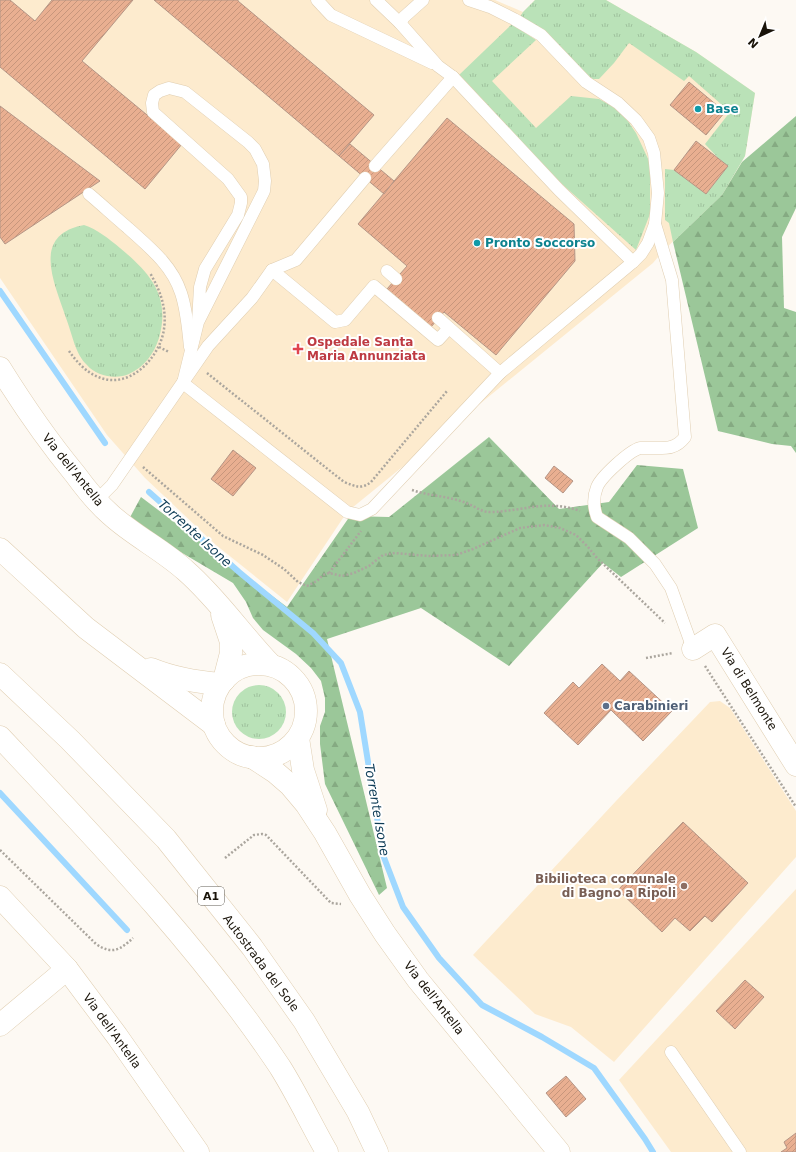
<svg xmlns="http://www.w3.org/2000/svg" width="796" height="1152" font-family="'DejaVu Sans',sans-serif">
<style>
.built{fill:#fdebce}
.grass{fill:url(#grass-tufts)}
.forest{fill:url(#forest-firs)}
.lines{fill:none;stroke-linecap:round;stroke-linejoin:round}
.stream{stroke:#9fd8ff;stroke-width:6}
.building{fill:url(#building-hatch);stroke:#b49586}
.lane-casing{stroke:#e0ceb1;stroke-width:13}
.street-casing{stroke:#e0ceb1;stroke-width:23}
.secondary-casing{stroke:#e0ceb1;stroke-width:23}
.highway-casing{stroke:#e0ceb1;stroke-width:23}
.path{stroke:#aba69e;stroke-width:2.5;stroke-dasharray:2 2;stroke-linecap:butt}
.lane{stroke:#fff;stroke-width:12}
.street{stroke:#fff;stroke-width:22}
.secondary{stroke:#fff;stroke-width:22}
.highway{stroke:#fff;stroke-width:22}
.culture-dot{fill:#0f9aa8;stroke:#fff;stroke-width:1.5}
.health-dot{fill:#e0444e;stroke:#fff;stroke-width:1.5}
.service-dot{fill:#5c6f8a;stroke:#fff;stroke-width:1.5}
.education-dot{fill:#8d6e63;stroke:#fff;stroke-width:1.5}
.labels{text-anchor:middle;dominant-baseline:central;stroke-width:4;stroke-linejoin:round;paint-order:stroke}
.shield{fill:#fff;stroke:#5e5a53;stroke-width:1}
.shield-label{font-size:11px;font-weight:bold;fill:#191309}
.culture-label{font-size:12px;font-weight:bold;fill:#0d838f;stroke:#fff;text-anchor:start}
.health-label{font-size:12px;font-weight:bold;fill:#be3a42;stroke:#fff;text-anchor:start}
.street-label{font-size:12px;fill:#191309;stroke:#fff}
.service-label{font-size:12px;font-weight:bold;fill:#4e5e75;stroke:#fff;text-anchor:start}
.education-label{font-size:12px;font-weight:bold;fill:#785e54;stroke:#fff;text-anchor:end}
.water-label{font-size:13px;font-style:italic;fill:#0d3b55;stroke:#fff}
</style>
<defs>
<pattern id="grass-tufts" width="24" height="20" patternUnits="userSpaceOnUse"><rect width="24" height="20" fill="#bae2b8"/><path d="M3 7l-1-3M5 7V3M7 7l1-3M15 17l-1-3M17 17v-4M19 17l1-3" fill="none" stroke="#9fc19d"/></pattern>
<pattern id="forest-firs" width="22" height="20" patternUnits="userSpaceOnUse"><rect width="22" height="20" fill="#9bc799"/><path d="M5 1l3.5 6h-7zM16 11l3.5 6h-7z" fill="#85aa82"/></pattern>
<pattern id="building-hatch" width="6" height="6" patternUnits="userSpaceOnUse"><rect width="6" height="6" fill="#e9af91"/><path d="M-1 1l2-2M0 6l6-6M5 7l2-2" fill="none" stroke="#c7967c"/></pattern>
</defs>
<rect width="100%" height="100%" fill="#fdf9f3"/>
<!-- built -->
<g class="built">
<polygon points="0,0 495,0 523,12 535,0 606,0 696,52 755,93 745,156 722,195 663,251 653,263 347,512 287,602 216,545 145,478 107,435 0,278"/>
<polygon points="720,701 730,708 796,811 796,857 614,1062 571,1027 535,1014 473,955 616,801 710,702"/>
<polygon points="796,889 796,1152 671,1152 619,1080"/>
</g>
<!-- grass -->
<g class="grass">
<polygon points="535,0 606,0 696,52 755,93 745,156 722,195 673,242 669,223 665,220 665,169 674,170 706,194 728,166 719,159 705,144 730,112 689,76 684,81 629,43 614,63 599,79 589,79 520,17 523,12"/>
<polygon points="512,24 536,40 492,81 536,128 571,96 599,99 621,111 636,133 650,163 650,214 636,250 554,177 459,75"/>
<path d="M84,225c13,4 25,14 36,23 30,25 51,48 39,90 -5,16 -15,29 -30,36 -13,6 -33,2 -42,-9 -12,-11 -15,-32 -21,-47 -11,-34 -36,-83 18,-93z"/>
<circle cx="259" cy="712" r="27"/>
</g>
<!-- forest -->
<g class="forest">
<polygon points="796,116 796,208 782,237 784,308 796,312 796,453 791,446 772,444 718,431 673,242 722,195 742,162"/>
<polygon points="489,437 559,509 609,502 637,465 683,469 698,528 621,577 603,563 509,666 421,608 327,639 387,888 379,895 325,784 320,744 320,726 325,712 325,698 321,681 311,668 296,654 263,630 253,618 246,602 233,583 128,521 141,497 287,607 350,516 389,517"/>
</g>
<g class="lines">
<!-- stream -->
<g class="stream">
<polyline points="0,291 105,443"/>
<polyline points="149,492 239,572 313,633 341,663 360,712 383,855 403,907 439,958 482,1005 542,1037 594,1068 645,1139 653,1152"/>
<polyline points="0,793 127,930"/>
</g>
</g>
<!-- building -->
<g class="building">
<polygon points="0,0 10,0 35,21 52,0 133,0 82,61 182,144 145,189 0,67"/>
<polygon points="154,0 238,0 238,1 374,115 339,156"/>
<polygon points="689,82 725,112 706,135 670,105"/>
<polygon points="0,106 100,181 5,244 0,237"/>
<polygon points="447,118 574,224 575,261 496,355 444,312 431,327 387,289 407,266 358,224"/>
<polygon points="696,141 728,166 706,194 674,170"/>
<polygon points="350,144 394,181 384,194 339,156"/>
<polygon points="233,450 256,468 233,496 211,479"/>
<polygon points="554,466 573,481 563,493 545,478"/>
<polygon points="602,664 620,681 629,671 672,711 643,741 611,710 578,745 544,713 573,682 579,688"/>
<polygon points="683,822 748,883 712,922 705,916 690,931 675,918 662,932 618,890"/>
<polygon points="745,980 764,997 735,1029 716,1011"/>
<polygon points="566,1076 586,1099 566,1117 546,1093"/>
<polygon points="796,1133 796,1152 781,1152 787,1148 784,1142"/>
</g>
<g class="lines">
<defs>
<g id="lane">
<polyline points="317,0 331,15 432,63"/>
<polyline points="376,0 400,23 438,66 453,77 559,190 633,262 500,373"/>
<polyline points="469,0 490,7 514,19 541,35 586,82 618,103 636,120 649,138 654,153 658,193 655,224 648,243 641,254 633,262"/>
<polyline points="400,23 404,17 423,0"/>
<polyline points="375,166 453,77"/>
<path d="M89,194c13,11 26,23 39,34 21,19 44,37 53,65 6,18 7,36 9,54"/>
<path d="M655,224l17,56 13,157c-10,13 -20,11 -36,11 -2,0 -6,0 -9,0 -11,3 -39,29 -43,39 -4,10 -4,19 0,30l32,21 26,26 16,24 22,61"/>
<polyline points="272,270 335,322 345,320 374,286 438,340 449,328"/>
<polyline points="387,271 396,279"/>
<polyline points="183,383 198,322 264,191 265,181 263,164 255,149 248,142 185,92 169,88 160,91 154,95 152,103 153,112 228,179 241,197 241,203 238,215 205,269 200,287 198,322"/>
<polyline points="183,383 347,512 360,515 372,509 500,373 438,318"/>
<polyline points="96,501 112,485 208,346 252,298 272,270 296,260 365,178"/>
<polyline points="671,1052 740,1152"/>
</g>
<g id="street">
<path d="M0,368c23,37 47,72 75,106 11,15 22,29 36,41 23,21 52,35 75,56 32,28 56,64 85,94"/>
<polyline points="222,615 231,642 231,653 224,680"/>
<polyline points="693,649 715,635 796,765"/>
<polyline points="0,897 67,969 117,1036 198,1152"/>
<polyline points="0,1025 67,969"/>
</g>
<g id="secondary">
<polyline points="0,549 86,628 214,725"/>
<circle cx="259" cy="711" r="47"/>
<path d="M151,669c22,9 45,13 69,15"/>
<polyline points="298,738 303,770 316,810"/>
<polyline points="252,757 275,772 290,785 306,804 325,833 360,895 385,934 418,980 559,1152"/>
</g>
<g id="highway">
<polyline points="0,674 70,740 166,839 252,947 304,1021 358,1112 377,1152"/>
<path d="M0,737c98,104 201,211 280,330 17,27 31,57 47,85"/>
</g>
</defs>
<!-- lane casing -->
<use href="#lane" class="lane-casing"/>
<!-- street casing -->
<use href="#street" class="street-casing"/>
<!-- secondary casing -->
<use href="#secondary" class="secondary-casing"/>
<!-- highway casing -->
<use href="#highway" class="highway-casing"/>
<!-- path -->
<g class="path">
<polyline points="159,347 169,352"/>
<path d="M69,351c7,10 16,20 27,25 32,16 64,-18 68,-47 3,-21 -4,-39 -14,-56"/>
<path d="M207,373l137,109c11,4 17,8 27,0l76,-91"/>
<polyline points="143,467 223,536 263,555 284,569 298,582 307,586 317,581 323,575 329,573 342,576 354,573 369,566 383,555 395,553 428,556 456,555 473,549 520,528 544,525 560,528 576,535 588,547 597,558 665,623"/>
<path d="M412,490c17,6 37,6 54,13 9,3 16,10 26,9 32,-1 55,-13 88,-1"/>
<polyline points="329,573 361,531"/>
<polyline points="646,658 673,653"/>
<polyline points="705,666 796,807"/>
<path d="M0,850l96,94c16,11 24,6 37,-6"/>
<polyline points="225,858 254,835 262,834 266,835 331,903 341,904"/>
</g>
<!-- lane -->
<use href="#lane" class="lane"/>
<!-- street -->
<use href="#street" class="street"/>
<!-- secondary -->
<use href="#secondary" class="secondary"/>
<!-- highway -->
<use href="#highway" class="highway"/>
</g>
<!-- markers -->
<g class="culture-dot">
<circle cx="698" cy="109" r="4"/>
<circle cx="477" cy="243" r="4"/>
</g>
<path class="health-dot" d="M296 343h4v4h4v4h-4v4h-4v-4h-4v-4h4z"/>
<circle class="service-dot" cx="606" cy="706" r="4"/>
<circle class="education-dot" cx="684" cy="886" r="4"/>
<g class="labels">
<!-- shield labels -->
<rect class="shield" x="198" y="887" width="26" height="18" rx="3"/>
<g class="shield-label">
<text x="211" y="896">A1</text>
</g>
<!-- culture labels -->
<g class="culture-label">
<text x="706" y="109">Base</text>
<text x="485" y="243">Pronto Soccorso</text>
</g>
<!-- health labels -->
<g class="health-label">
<text x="307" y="342">Ospedale Santa<tspan x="307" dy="14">Maria Annunziata</tspan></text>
</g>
<!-- street labels -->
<g class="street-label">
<text transform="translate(73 470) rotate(51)">Via dell'Antella</text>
<text transform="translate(749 689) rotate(58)">Via di Belmonte</text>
<text transform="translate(261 963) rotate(53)">Autostrada del Sole</text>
<text transform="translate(434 998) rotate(52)">Via dell'Antella</text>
<text transform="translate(112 1031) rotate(54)">Via dell'Antella</text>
</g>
<!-- service labels -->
<g class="service-label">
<text x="614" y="706">Carabinieri</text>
</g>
<!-- education labels -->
<g class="education-label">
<text x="676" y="879">Bibilioteca comunale<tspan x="676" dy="14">di Bagno a Ripoli</tspan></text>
</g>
<!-- water labels -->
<g class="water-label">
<text transform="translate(195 533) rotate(42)">Torrente Isone</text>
<text transform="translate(377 810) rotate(80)">Torrente Isone</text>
</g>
</g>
<!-- north arrow -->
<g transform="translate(760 36) rotate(224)" stroke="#ffffff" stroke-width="3" paint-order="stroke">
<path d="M0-3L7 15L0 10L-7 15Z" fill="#191309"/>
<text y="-6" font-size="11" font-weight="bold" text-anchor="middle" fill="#191309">N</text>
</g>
</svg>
